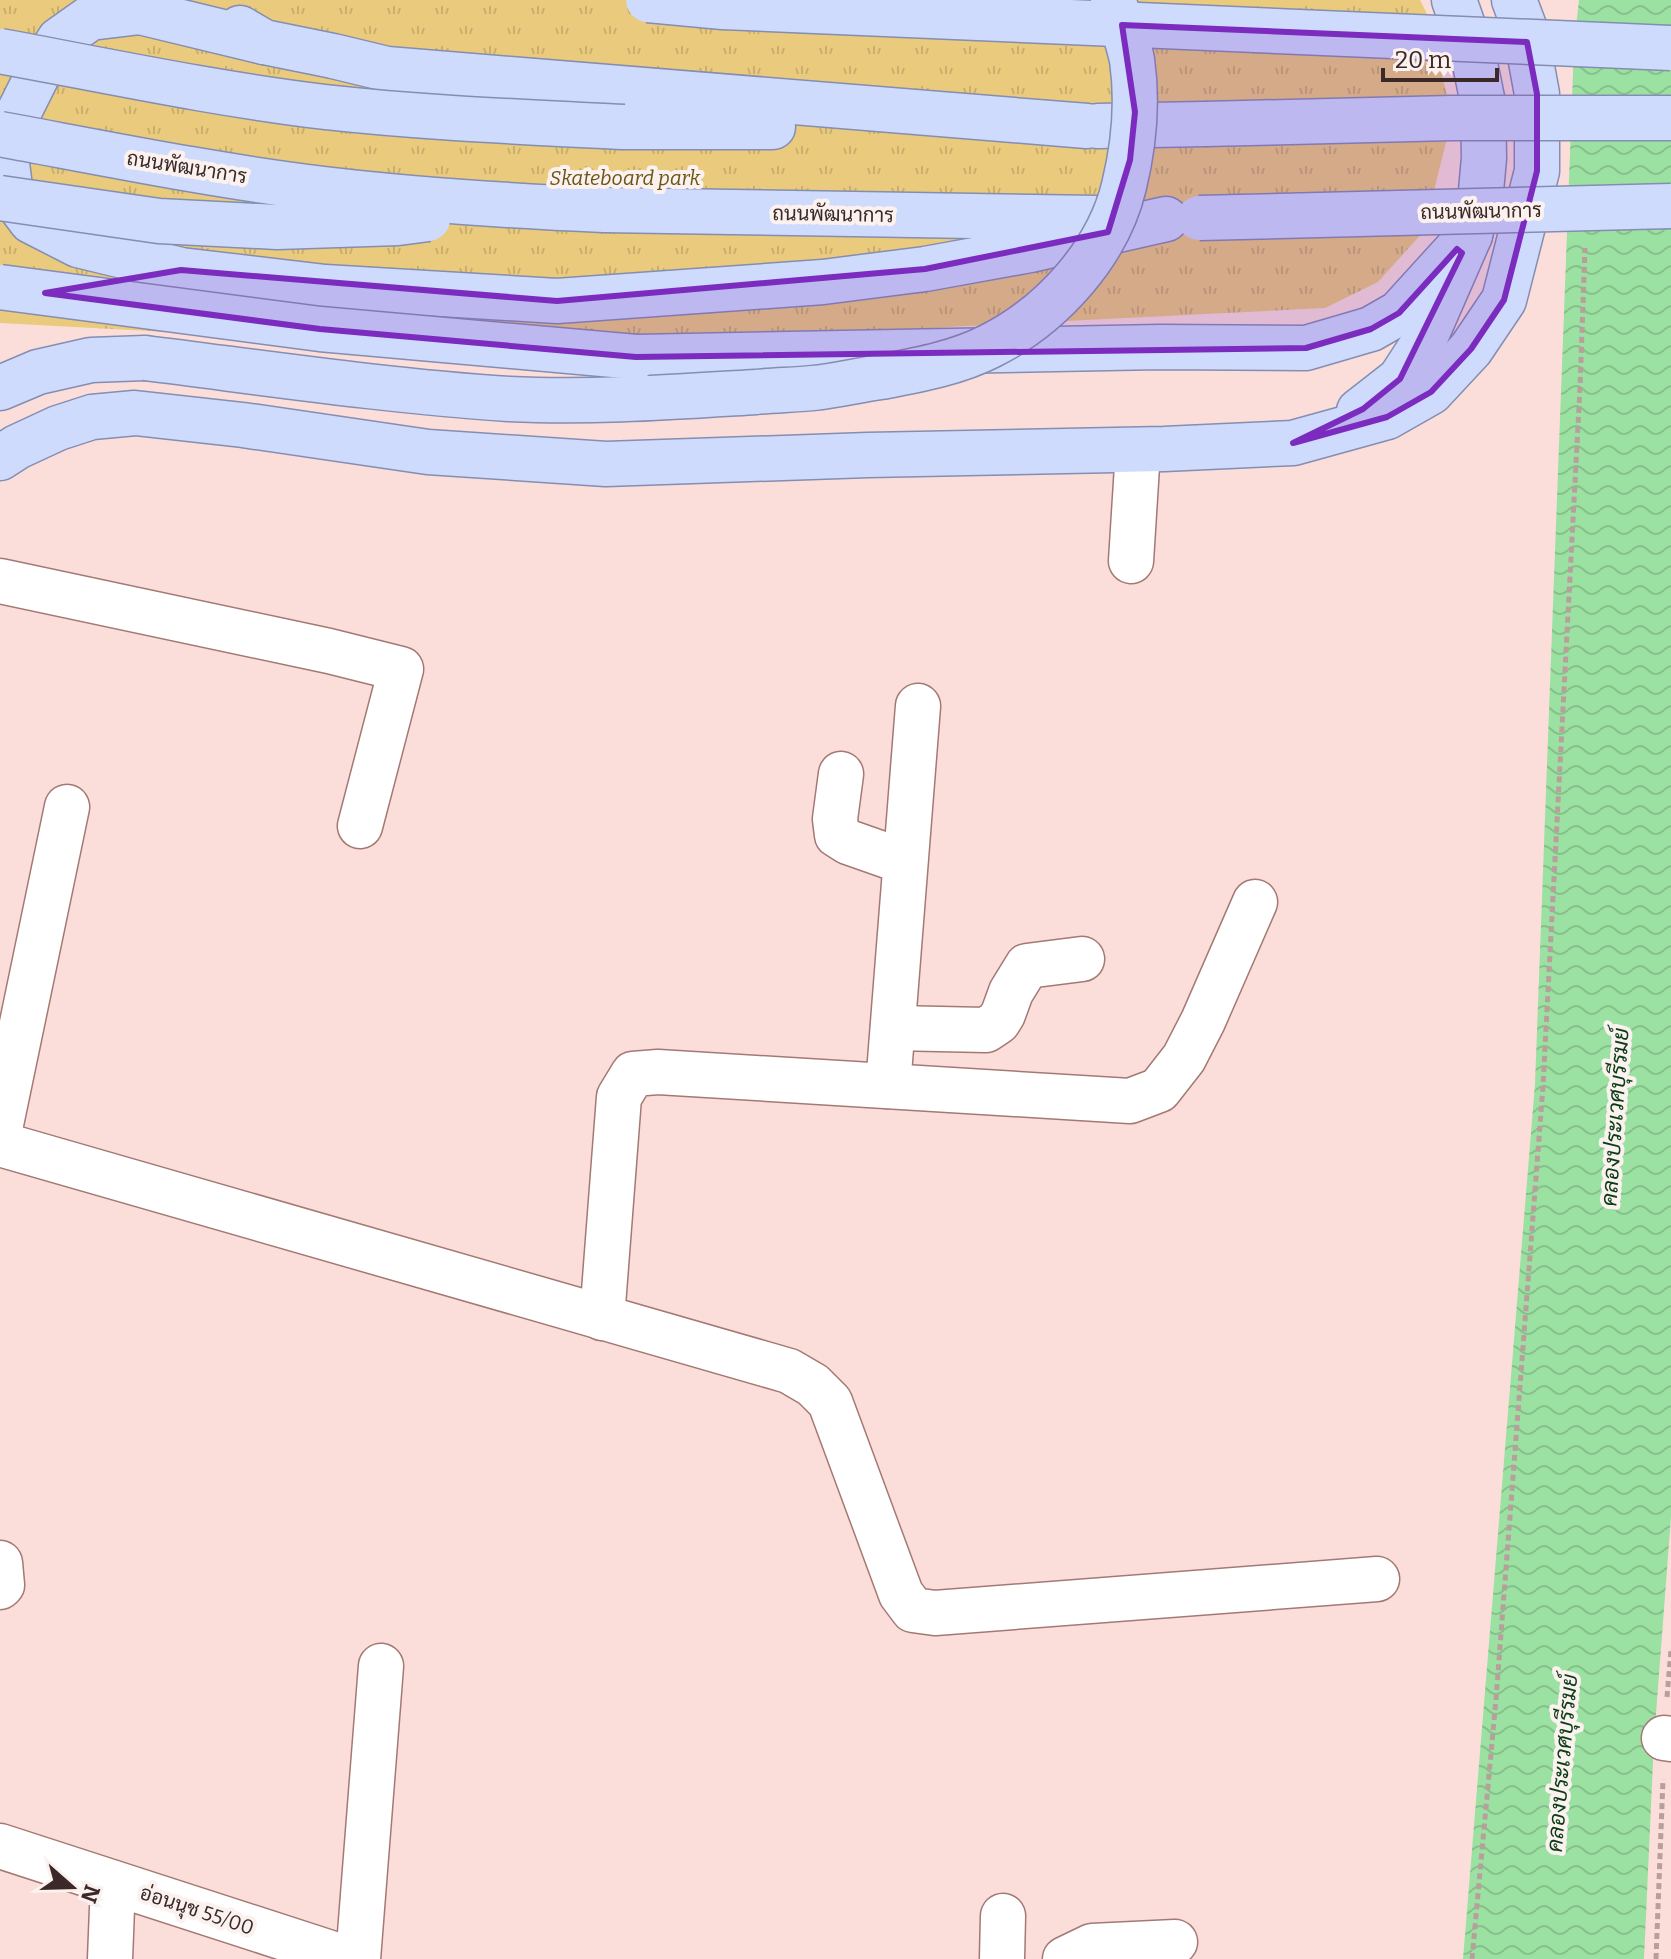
<svg xmlns="http://www.w3.org/2000/svg" width="1671" height="1959" font-family="Bitter,Sarabun,serif">
<style>
.park{fill:url(#park-tufts)}
.water{fill:url(#water-waves)}
.lines{fill:none;stroke-linecap:round;stroke-linejoin:round}
.minor-casing{stroke:#a47974;stroke-width:47}
.major-casing{stroke:#858db0;stroke-width:47}
.path{stroke:#b89f9c;stroke-width:5;stroke-dasharray:6 4;stroke-linecap:butt}
.minor{stroke:#fff;stroke-width:44}
.major{stroke:#cedbfc;stroke-width:44}
.major-bridge-casing{stroke:#858db0;stroke-width:47;stroke-linecap:butt}
.major-bridge{stroke:#cedbfc;stroke-width:44}
.marked{fill:#7b2cbf;fill-opacity:0.2;stroke:#7b2cbf;stroke-width:6;stroke-linejoin:round}
.labels{text-anchor:middle;dominant-baseline:central;stroke-width:8;stroke-linejoin:round;paint-order:stroke}
.street-label{font-size:20px;fill:#3b2927;stroke:#fbf1ef}
.park-label{font-size:20px;font-style:italic;fill:#6c5414;stroke:#fbf1ef}
.water-label{font-size:22px;font-style:italic;fill:#0a3d16;stroke:#fbf1ef}
</style>
<defs>
<pattern id="park-tufts" width="24" height="20" patternUnits="userSpaceOnUse" patternTransform="scale(2)"><rect width="24" height="20" fill="#eaca7c"/><path d="M3 7l-1-3M5 7V3M7 7l1-3M15 17l-1-3M17 17v-4M19 17l1-3" fill="none" stroke="#caae6b"/></pattern>
<pattern id="water-waves" width="16" height="10" patternUnits="userSpaceOnUse" patternTransform="scale(2)"><rect width="16" height="10" fill="#9be1a2"/><path d="M0 5q4-4 8 0t8 0" fill="none" stroke="#86c18c"/></pattern>
</defs>
<rect width="100%" height="100%" fill="#fbdeda"/>
<!-- park -->
<polygon class="park" points="0,0 1420,0 1429,18 1452,118 1424,231 1378,282 1325,308 947,327 636,357 0,323"/>
<!-- water -->
<polygon class="water" points="1579,0 1671,0 1671,1517 1654,1740 1644,1959 1463,1959 1535,1084 1574,46"/>
<g class="lines">
<defs>
<g id="minor">
<polyline points="1131,561 1138,450"/>
<polyline points="0,581 329,651 401,669 360,826"/>
<polyline points="841,774 835,819 837,835 848,842 905,862"/>
<polyline points="893,1028 986,1030 998,1022 1003,1014 1011,992 1027,966 1082,959"/>
<polyline points="888,1086 918,706"/>
<polyline points="0,1129 67,807"/>
<polyline points="0,1144 789,1371 813,1385 830,1402 901,1594 913,1610 935,1613 1377,1579"/>
<polyline points="602,1318 619,1097 633,1074 658,1072 1130,1101 1159,1090 1184,1058 1203,1021 1255,902"/>
<polyline points="0,1563 2,1585 0,1587"/>
<polyline points="1664,1738 1671,1739"/>
<polyline points="0,1846 349,1959"/>
<polyline points="110,1959 113,1883"/>
<polyline points="358,1959 381,1666"/>
<polyline points="1002,1959 1003,1916"/>
<polyline points="1065,1959 1092,1946 1175,1942"/>
</g>
<g id="major">
<polyline points="240,28 264,42 333,56 387,69 1087,126"/>
<polyline points="264,42 140,12 90,18 59,40 38,74 13,124 7,164 11,194 31,221 78,245 181,270 325,287 557,301 823,282 925,269 1030,250 1166,219"/>
<polyline points="1098,126 1205,124"/>
<polyline points="624,127 773,127"/>
<polyline points="604,210 1098,218"/>
<polyline points="636,357 1160,347 1306,348 1371,329 1399,313 1470,235"/>
<polyline points="0,388 38,372 91,360 145,358"/>
<polyline points="1359,411 1400,379 1422,345 1470,235 1481,191 1484,158 1483,103 1473,54 1454,0"/>
<polyline points="0,458 17,447 58,428 92,417 135,413 243,425 428,452 606,464 868,455 1164,449 1293,443 1387,417 1431,392 1471,349 1504,300 1537,171 1537,94 1525,29 1514,0"/>
</g>
</defs>
<!-- minor casing -->
<use href="#minor" class="minor-casing"/>
<!-- major casing -->
<use href="#major" class="major-casing"/>
<!-- path -->
<g class="path">
<polyline points="1667,1697 1671,1650"/>
<polyline points="1472,1959 1496,1699 1543,1086 1580,388 1585,248"/>
<polyline points="1656,1959 1663,1779"/>
</g>
<!-- minor -->
<use href="#minor" class="minor"/>
<!-- major -->
<use href="#major" class="major"/>
<defs>
<g id="major-bridge">
<polyline points="648,0 723,7 1671,48"/>
<path d="M0,51c108,20 216,43 325,56 99,11 199,15 299,20"/>
<polyline points="1205,124 1452,118 1671,118"/>
<path d="M0,134c108,20 216,42 324,55 93,11 187,17 280,21"/>
<polyline points="0,198 159,221 277,227 398,223 428,219"/>
<polyline points="1199,218 1671,206"/>
<polyline points="0,287 320,329 636,357"/>
<path d="M145,358c121,15 242,33 364,41 82,4 165,-2 247,-7 19,-2 38,-2 57,-4 23,-2 45,-8 68,-11 37,-7 76,-14 109,-31 62,-31 118,-93 134,-160 10,-41 14,-84 8,-126 -4,-20 -12,-41 -19,-60"/>
</g>
</defs>
<!-- major-bridge casing -->
<use href="#major-bridge" class="major-bridge-casing"/>
<!-- major-bridge -->
<use href="#major-bridge" class="major-bridge"/>
</g>
<!-- marked area -->
<path class="marked" d="M1122,25l405,17 10,52v77l-33,129 -33,49 -40,43 -44,25 -94,26 70,-34 37,-30 62,-126 -5,-4 -58,64 -28,16 -65,19 -670,9 -316,-28 -275,-36 136,-23 376,31 368,-32 183,-37 22,-72 5,-48z"/>
<g class="labels">
<!-- street labels -->
<g class="street-label">
<text transform="translate(187 167) rotate(9)">ถนนพัฒนาการ</text>
<text transform="translate(1481 211) rotate(-1)">ถนนพัฒนาการ</text>
<text transform="translate(833 214) rotate(1)">ถนนพัฒนาการ</text>
<text transform="translate(197 1910) rotate(18)">อ่อนนุช 55/00</text>
</g>
<!-- park labels -->
<g class="park-label">
<text x="625" y="178">Skateboard park</text>
</g>
<!-- water labels -->
<g class="water-label">
<text transform="translate(1615 1117) rotate(-86)">คลองประเวศบุรีรมย์</text>
<text transform="translate(1562 1763) rotate(-85)">คลองประเวศบุรีรมย์</text>
</g>
</g>
<!-- north arrow -->
<g transform="translate(72 1887) rotate(110)" stroke="#fbf1ef" stroke-width="6" paint-order="stroke">
<path d="M0-6L14 30L0 20L-14 30Z" fill="#3b2927"/>
<text y="-12" font-size="22" font-weight="bold" text-anchor="middle" fill="#3b2927">N</text>
</g>
<!-- scale -->
<path d="M1383 68v12h114v-12" fill="none" stroke="#3b2927" stroke-width="4"/>
<text x="1395" y="68" font-size="24" fill="#3b2927" stroke="#fbf1ef" stroke-width="6" paint-order="stroke">20 m</text>
</svg>
